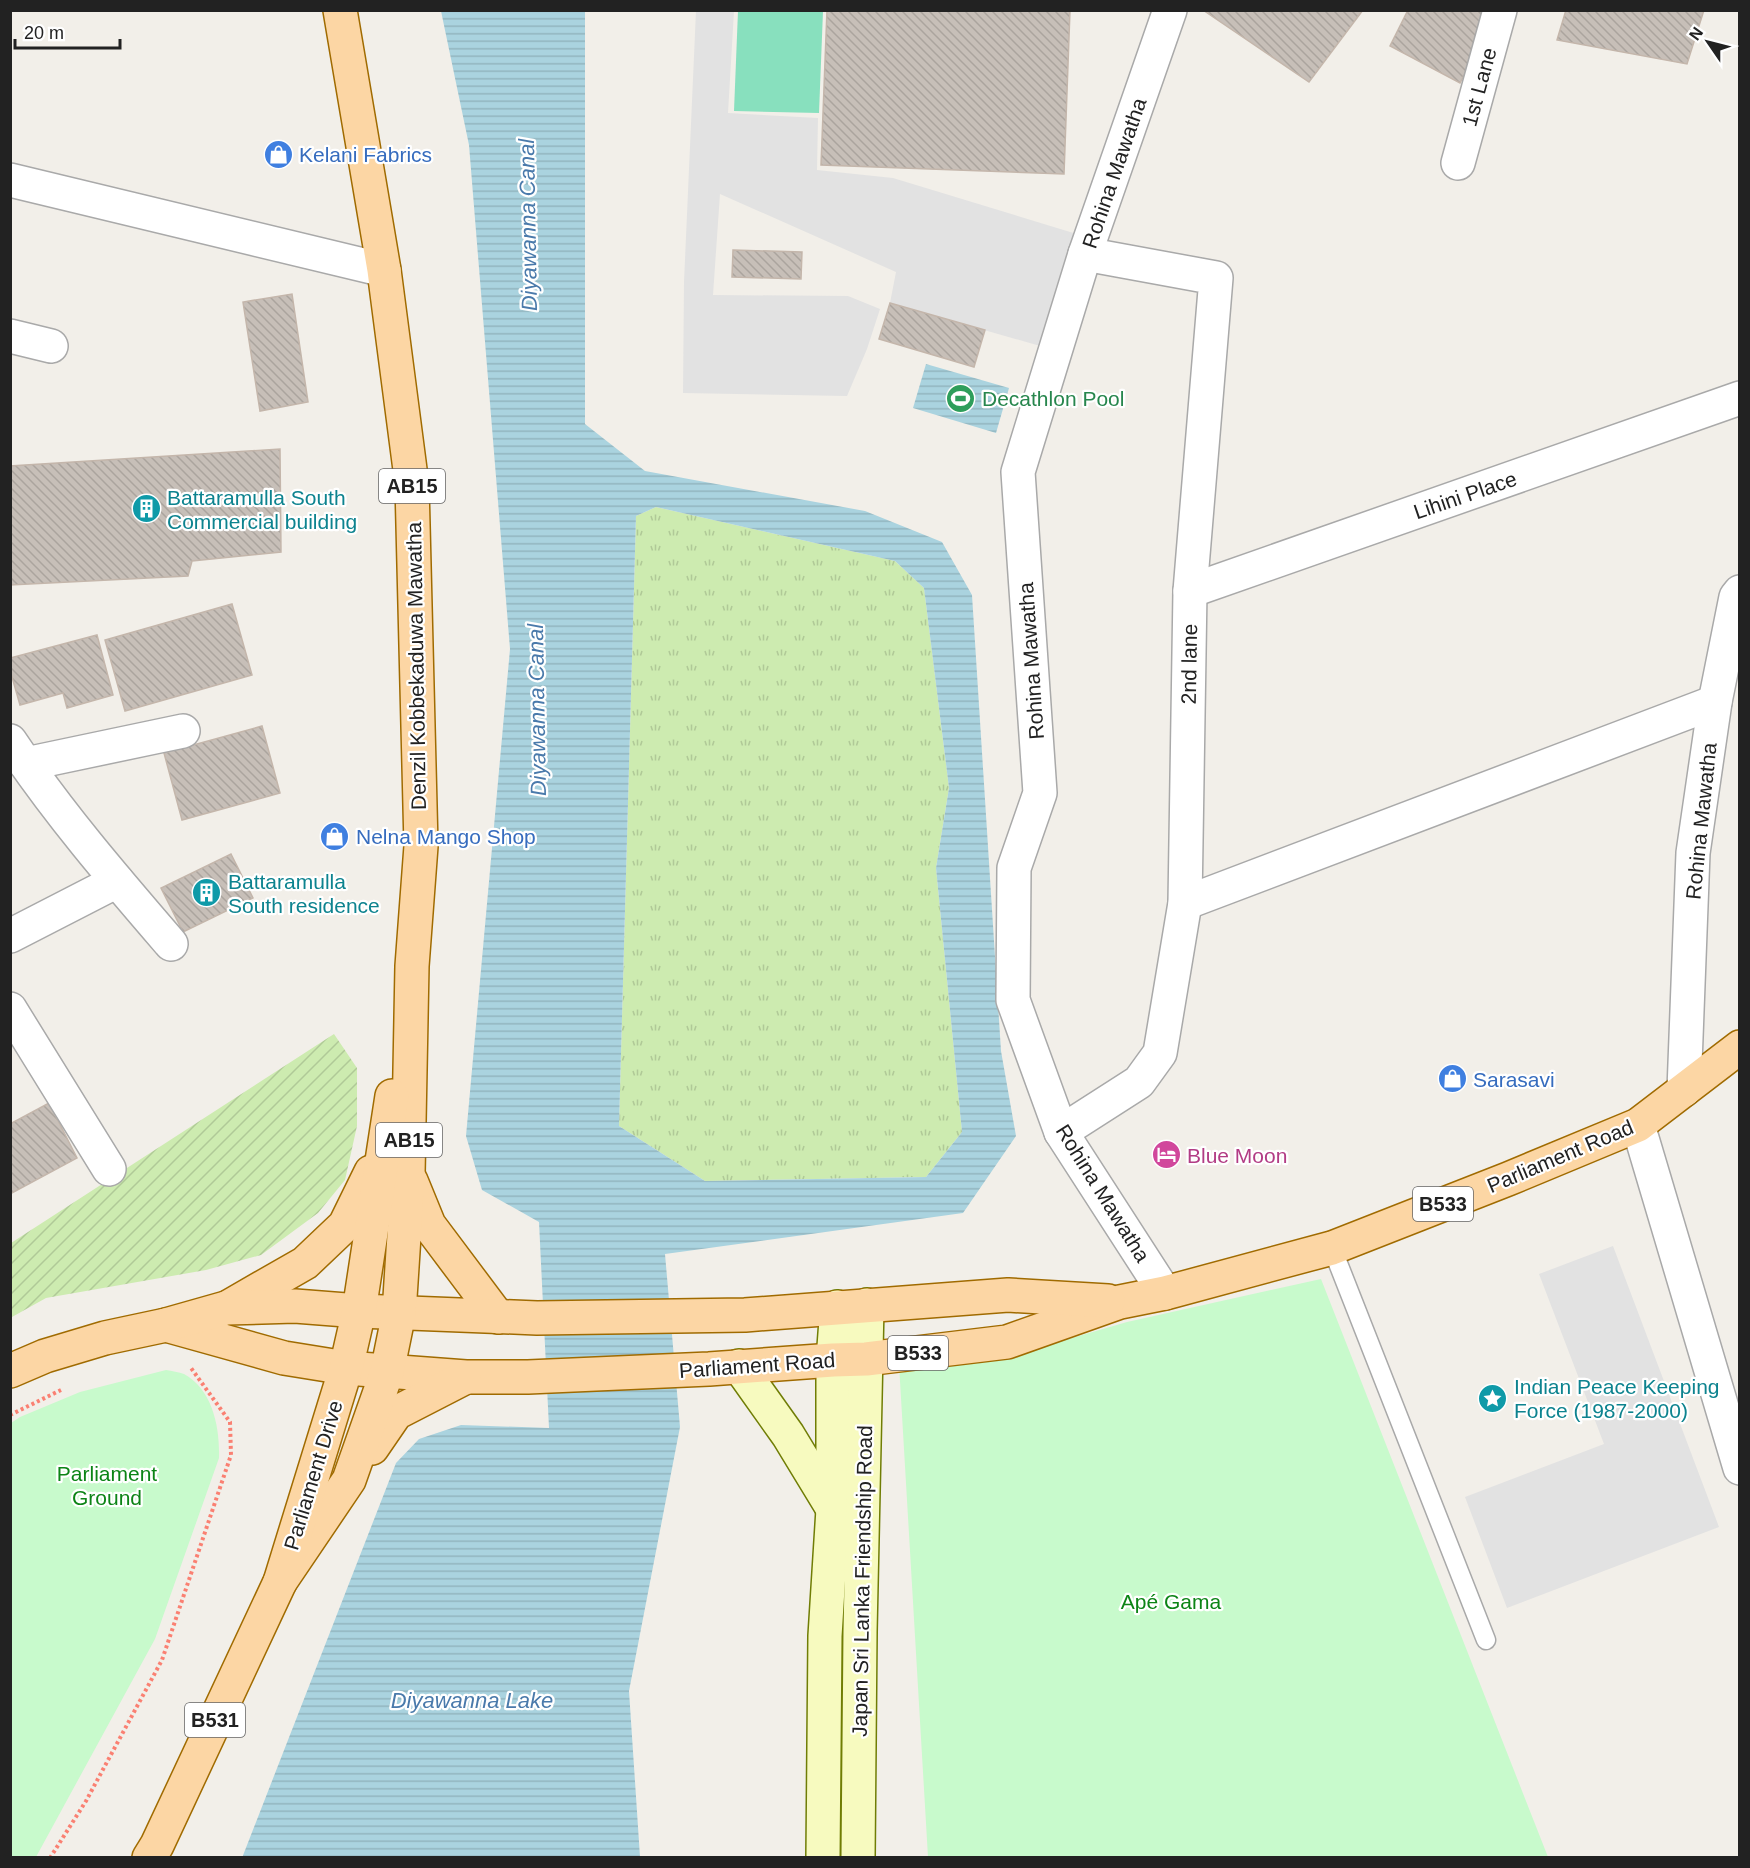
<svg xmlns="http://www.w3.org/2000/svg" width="1750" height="1868" font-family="Arial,sans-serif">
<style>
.grass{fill:url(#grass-tufts)}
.park{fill:#c8facc}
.garden{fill:url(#garden-furrows)}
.pitch{fill:#88e0be}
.parking{fill:#e2e2e2}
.water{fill:url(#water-rules);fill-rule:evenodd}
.building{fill:url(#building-back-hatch);stroke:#c4b6ab;stroke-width:1.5}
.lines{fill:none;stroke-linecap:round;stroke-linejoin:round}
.lane-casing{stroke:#a9a9a9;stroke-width:21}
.street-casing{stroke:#a9a9a9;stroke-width:36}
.secondary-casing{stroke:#707d05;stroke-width:36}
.primary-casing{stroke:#a06b00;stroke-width:36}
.path{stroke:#fa8072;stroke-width:4;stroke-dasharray:3 3;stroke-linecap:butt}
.lane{stroke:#fff;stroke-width:18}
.street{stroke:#fff;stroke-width:33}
.secondary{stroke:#f7fabf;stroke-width:33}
.primary{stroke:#fcd6a4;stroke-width:33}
.labels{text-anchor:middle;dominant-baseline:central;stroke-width:4.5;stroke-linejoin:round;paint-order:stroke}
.shield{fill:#fff;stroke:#646464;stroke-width:1.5}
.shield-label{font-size:20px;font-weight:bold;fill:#222}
.street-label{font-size:21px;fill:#222;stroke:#fff}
.shop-label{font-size:21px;fill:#366cbe;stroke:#fff;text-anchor:start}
.leisure-label{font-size:21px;fill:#27864d;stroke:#fff;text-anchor:start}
.culture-label{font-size:21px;fill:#0d838f;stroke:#fff;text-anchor:start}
.hotel-label{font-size:21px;fill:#b23c85;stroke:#fff;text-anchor:start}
.park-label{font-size:21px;fill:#0c8416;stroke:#fff}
.water-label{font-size:22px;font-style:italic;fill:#4a7aab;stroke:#fff}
</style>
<defs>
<pattern id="grass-tufts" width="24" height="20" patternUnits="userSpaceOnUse" patternTransform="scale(1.5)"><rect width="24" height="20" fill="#cdebb0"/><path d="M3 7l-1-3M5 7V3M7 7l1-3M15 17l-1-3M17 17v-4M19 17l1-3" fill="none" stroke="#b0c997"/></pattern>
<pattern id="garden-furrows" width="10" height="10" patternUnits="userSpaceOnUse" patternTransform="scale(1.5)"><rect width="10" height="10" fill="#cdebb0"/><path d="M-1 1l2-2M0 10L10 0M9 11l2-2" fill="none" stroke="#b0c997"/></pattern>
<pattern id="water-rules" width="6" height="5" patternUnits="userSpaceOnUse" patternTransform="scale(1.5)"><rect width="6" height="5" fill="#aad3df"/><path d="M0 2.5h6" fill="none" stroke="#92b5bf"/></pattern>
<pattern id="building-back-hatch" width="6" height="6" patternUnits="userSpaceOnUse" patternTransform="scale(1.5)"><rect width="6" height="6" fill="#c7bfb8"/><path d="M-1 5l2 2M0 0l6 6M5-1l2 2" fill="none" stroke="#aba49e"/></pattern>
</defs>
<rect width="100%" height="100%" fill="#f2efe9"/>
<!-- grass -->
<polygon class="grass" points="656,507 895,561 924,588 949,788 936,868 962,1132 926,1177 705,1181 619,1126 636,516"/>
<!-- park -->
<g class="park">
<polygon points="1321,1279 1548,1857 928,1857 899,1364 1013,1355 1127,1322"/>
<path d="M166,1370c6,1 13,2 18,4 29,16 36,54 35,84l-64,181 -119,218h-25v-434l9,-6 60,-25z"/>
</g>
<!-- garden -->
<polygon class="garden" points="334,1034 357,1068 357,1126 345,1180 318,1213 261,1255 206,1270 46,1298 12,1317 11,1243"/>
<!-- pitch -->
<polygon class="pitch" points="738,11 823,11 819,113 734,111"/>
<!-- parking -->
<g class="parking">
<polygon points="696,11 734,11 728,113 818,118 817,170 893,178 1080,235 1047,348 890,303 896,272 720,194 713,295 848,296 880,309 867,349 847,396 683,393 684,282"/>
<polygon points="1613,1246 1719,1527 1507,1608 1465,1497 1604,1444 1539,1274"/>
</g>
<!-- water -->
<g class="water">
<path d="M441,11h144v413l60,47 220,40 77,31 30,53 29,456 15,85 -53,77 -298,41 15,173 -51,264 11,166 -398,1 154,-395 23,-24 42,-14 88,3 -10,-206 -57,-32 -16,-54 44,-487 -41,-504zM656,507l239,54 29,27 25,200 -13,80 26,264 -36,45 -221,4 -86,-55 17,-610z"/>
<polygon points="926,364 1009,388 996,433 913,408"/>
</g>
<!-- building -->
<g class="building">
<polygon points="827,10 1070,10 1064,174 821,165"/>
<polygon points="1203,10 1363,10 1309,82"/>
<polygon points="1408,10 1480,10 1494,18 1460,83 1390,46"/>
<polygon points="1566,10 1704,10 1687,64 1557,40"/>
<polygon points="733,250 802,252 801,279 732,277"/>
<polygon points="292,294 308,402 260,411 243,302"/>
<polygon points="890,303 985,330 974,367 879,339"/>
<polygon points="280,449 281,552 192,561 188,576 10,585 10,466"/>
<polygon points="232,604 252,675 125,711 105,640"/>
<polygon points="97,635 113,695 67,708 63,693 20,705 10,670 10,658"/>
<polygon points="262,726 280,793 182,820 164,753"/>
<polygon points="231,854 253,898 183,932 161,888"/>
<polygon points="49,1103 77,1158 10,1194 10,1124"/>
</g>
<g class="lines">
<defs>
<polyline id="lane" points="1332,1248 1486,1640"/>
<g id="street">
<polyline points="1458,163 1500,10"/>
<polyline points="10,180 384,270"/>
<polyline points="10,336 51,346"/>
<polyline points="1190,591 1740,398"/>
<path d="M10,741c48,72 105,138 161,203"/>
<polyline points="26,764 183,731"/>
<polyline points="1185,903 1715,702"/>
<polyline points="10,936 117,881"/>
<polyline points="10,1009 109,1169"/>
<polyline points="1684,1090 1693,853 1715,702 1736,597 1740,592"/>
<polyline points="1638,1125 1740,1468"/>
<polyline points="1061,1132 1139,1082 1160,1053 1185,903 1190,591 1216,278 1085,254"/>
<polyline points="1165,1293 1061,1132 1013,1000 1014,868 1040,793 1018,472 1085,254 1170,10"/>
</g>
<g id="secondary">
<polyline points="739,1366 788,1435 833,1509"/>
<polyline points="823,1858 825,1636 833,1509 833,1360 837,1307"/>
<polyline points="858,1858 860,1632 867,1305"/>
</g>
<g id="primary">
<polyline points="411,1181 429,1225 498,1317"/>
<polyline points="230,1306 305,1263 345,1225 371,1172"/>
<polyline points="166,1325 284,1358 346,1368 466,1377 528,1377 709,1369 833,1360 866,1359 1007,1342 1120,1302 1165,1293 1332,1248 1508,1179 1638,1125 1740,1047"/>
<polyline points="10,1371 45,1356 105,1338 166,1325 226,1308 295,1306 359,1311 537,1318 745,1315 1008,1295 1108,1301"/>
<polyline points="372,1448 396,1413 464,1378"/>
<polyline points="280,1582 349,1480 387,1372 399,1313 408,1174 412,966 421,846 412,485 384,270 340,10"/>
<polyline points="149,1858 157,1845 280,1582 346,1368 359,1311 392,1096"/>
</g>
</defs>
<!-- lane casing -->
<use href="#lane" class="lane-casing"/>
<!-- street casing -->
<use href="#street" class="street-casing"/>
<!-- secondary casing -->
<use href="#secondary" class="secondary-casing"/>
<!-- primary casing -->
<use href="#primary" class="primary-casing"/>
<!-- path -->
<g class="path">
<polyline points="10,1415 61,1390"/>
<polyline points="50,1858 86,1801 162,1660 231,1455 230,1422 191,1368"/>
</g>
<!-- lane -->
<use href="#lane" class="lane"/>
<!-- street -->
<use href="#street" class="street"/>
<!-- secondary -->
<use href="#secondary" class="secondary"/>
<!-- primary -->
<use href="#primary" class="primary"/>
</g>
<!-- icons -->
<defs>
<symbol id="shop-disc" viewBox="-11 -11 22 22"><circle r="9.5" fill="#3f7fe0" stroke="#fff"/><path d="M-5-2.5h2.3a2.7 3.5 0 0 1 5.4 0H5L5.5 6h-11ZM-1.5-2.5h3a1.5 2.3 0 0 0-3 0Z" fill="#fff"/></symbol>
<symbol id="stadium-disc" viewBox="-11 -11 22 22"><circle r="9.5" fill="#2e9e5b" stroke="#fff"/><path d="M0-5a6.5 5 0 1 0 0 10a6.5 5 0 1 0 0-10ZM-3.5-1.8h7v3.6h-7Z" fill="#fff"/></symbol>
<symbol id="building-disc" viewBox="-11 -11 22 22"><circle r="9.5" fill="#0f9aa8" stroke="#fff"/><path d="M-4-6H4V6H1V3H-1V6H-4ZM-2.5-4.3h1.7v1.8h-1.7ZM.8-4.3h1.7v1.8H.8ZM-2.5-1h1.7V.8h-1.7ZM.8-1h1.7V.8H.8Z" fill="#fff"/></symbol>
<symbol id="hotel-disc" viewBox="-11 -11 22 22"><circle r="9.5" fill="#d1479c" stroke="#fff"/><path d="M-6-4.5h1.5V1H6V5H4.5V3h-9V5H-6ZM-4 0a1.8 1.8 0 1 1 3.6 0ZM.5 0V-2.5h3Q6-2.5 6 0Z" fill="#fff"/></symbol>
<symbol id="sight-disc" viewBox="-11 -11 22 22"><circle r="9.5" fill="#0f9aa8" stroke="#fff"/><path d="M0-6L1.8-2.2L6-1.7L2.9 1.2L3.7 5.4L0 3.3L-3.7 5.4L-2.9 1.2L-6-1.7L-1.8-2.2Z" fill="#fff"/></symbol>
</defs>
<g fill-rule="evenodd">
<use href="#shop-disc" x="262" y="138" width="33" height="33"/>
<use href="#stadium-disc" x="944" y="382" width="33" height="33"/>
<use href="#building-disc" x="130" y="492" width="33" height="33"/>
<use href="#shop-disc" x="318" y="820" width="33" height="33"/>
<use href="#building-disc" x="190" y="876" width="33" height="33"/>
<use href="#shop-disc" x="1436" y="1062" width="33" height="33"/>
<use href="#hotel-disc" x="1150" y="1138" width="33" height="33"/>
<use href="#sight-disc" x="1476" y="1382" width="33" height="33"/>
</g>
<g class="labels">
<!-- shield labels -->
<g class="shield">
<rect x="379" y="469" width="66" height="34" rx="4.5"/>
<rect x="376" y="1123" width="66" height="34" rx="4.5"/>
<rect x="1413" y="1187" width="60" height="34" rx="4.5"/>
<rect x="888" y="1336" width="60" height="34" rx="4.5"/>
<rect x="185" y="1703" width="60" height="34" rx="4.5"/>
</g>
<g class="shield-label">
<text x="412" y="486">AB15</text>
<text x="409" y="1140">AB15</text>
<text x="1443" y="1204">B533</text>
<text x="918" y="1353">B533</text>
<text x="215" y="1720">B531</text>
</g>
<!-- street labels -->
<g class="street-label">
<text transform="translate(1479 87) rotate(-75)">1st Lane</text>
<text transform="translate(1114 173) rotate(-71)">Rohina Mawatha</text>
<text transform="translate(1465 495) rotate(-19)">Lihini Place</text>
<text transform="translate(1031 661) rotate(-94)">Rohina Mawatha</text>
<text transform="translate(1189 664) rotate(-89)">2nd lane</text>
<text transform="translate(416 666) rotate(-91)">Denzil Kobbekaduwa Mawatha</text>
<text transform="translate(1701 821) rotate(-84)">Rohina Mawatha</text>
<text transform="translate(1560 1156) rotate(-23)">Parliament Road</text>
<text transform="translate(1103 1193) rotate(58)">Rohina Mawatha</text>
<text transform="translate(757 1365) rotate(-4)">Parliament Road</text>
<text transform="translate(313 1475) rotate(-73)">Parliament Drive</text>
<text transform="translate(862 1581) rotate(-89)">Japan Sri Lanka Friendship Road</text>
</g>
<!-- shop labels -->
<g class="shop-label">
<text x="299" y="154">Kelani Fabrics</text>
<text x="356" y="836">Nelna Mango Shop</text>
<text x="1473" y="1079">Sarasavi</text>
</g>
<!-- leisure labels -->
<g class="leisure-label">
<text x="982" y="398">Decathlon Pool</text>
</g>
<!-- culture labels -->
<g class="culture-label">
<text x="167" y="497">Battaramulla South<tspan x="167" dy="24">Commercial building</tspan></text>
<text x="228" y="881">Battaramulla<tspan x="228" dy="24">South residence</tspan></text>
<text x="1514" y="1386">Indian Peace Keeping<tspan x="1514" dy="24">Force (1987-2000)</tspan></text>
</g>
<!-- hotel labels -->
<g class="hotel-label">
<text x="1187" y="1155">Blue Moon</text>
</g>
<!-- park labels -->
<g class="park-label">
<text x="107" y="1473">Parliament<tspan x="107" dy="24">Ground</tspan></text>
<text x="1171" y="1601">Apé Gama</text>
</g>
<!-- water labels -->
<g class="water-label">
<text transform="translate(528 225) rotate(-91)">Diyawanna Canal</text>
<text transform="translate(537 710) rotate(-91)">Diyawanna Canal</text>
<text x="472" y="1700">Diyawanna Lake</text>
</g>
</g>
<!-- border -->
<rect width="1750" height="1868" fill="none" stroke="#222222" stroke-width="24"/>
<!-- north arrow -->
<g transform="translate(1708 42) rotate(305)" stroke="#ffffff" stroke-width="4.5" paint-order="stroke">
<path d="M0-4.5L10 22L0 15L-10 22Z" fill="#222222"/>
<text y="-9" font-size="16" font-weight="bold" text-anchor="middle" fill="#222222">N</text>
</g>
<!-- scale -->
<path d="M15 39v9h105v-9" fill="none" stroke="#222222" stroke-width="3"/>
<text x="24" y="39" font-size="18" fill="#222222" stroke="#ffffff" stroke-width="4.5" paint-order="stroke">20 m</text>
</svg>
